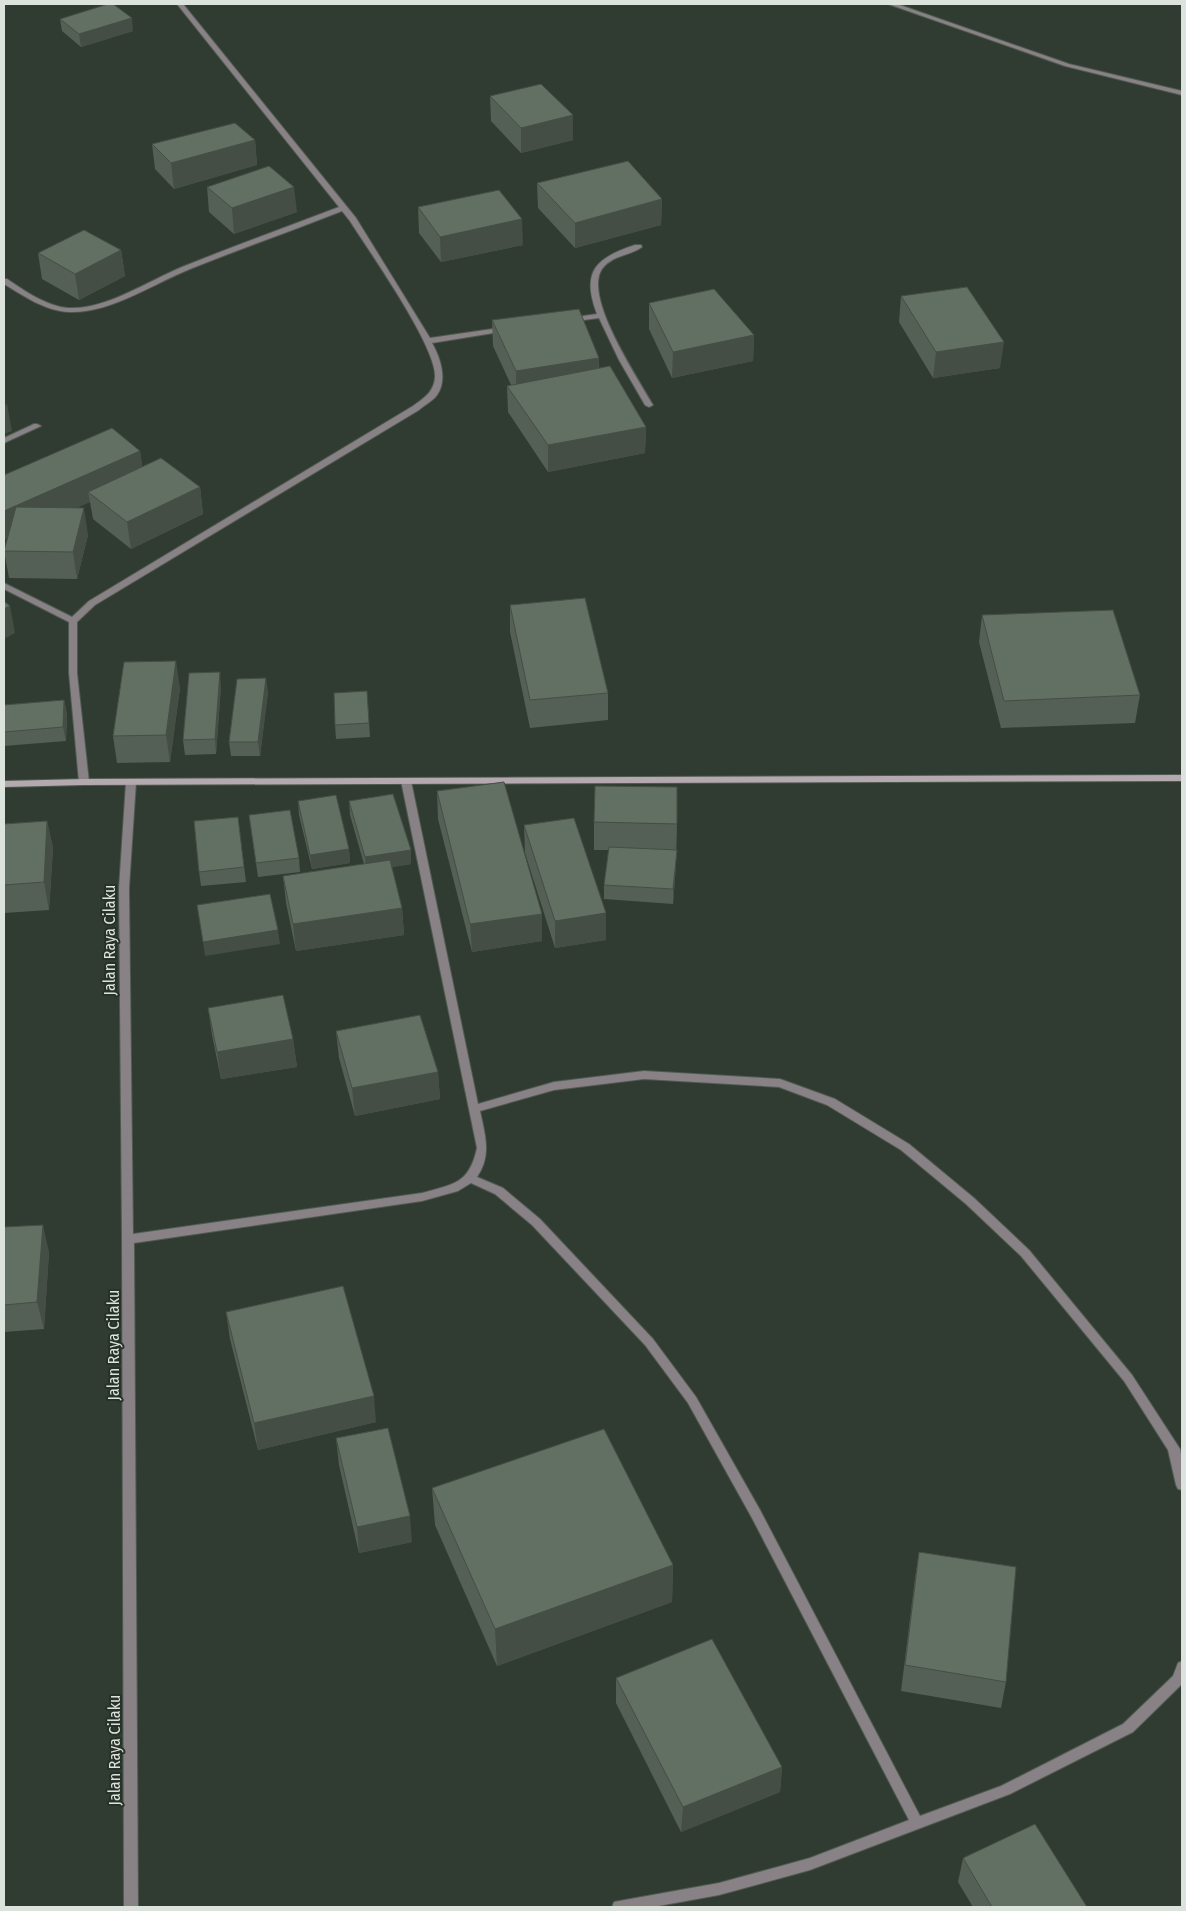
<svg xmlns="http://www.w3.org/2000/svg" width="1186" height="1911" font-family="'Fira Sans Condensed',sans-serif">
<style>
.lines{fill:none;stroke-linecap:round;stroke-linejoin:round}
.street-casing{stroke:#4f5a50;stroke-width:2}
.secondary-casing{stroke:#4f5a50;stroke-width:2}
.street{fill:#888185;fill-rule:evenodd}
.secondary{fill:#b5a9b0;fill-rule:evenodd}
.wall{fill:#545f55}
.shaded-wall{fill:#454e45}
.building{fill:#626f63;stroke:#454e45}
.labels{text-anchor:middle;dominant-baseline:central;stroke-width:4;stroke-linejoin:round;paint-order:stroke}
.street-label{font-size:16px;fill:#dce3dc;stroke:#263127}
</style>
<rect width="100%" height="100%" fill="#303c31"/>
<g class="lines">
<defs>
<g id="street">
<path d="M177,4h6l173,214 74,120 76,-11 4,2 -4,2 -74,12c8,14 16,37 5,52 -4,6 -13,10 -18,15l-324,195 -18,17v51l12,109 -5,3 -5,-3 -10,-109v-51l-65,-33v-6l68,34 17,-16 324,-195c11,-8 21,-14 22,-29 2,-30 -66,-126 -85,-156l-8,-10c-51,20 -102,38 -152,58 -37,15 -81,45 -121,43 -24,-1 -45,-16 -65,-28v-5h3c18,12 39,27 61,29 38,2 80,-27 114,-41 52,-21 105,-40 157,-60z"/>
<polygon points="888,4 897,4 1069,64 1182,91 1182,95 1065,66"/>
<path d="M635,245h6l1,2c-12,9 -30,8 -40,22 -19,28 36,109 51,136l-4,2 -4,-2 -26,-45 -20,-42 -30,4 -4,-2 4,-2 28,-4c-16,-42 -2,-56 38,-69z"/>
<polygon points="34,424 37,424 41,426 4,443 4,438"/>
<path d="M406,778l5,3 67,323 76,-22 90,-11 136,8 55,20 74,45 65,54 55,52 103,125 48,74 2,10v31l-4,-1 -2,-4 -8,-35 -44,-69 -103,-125 -55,-52 -65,-54 -74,-45 -48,-18 -135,-8 -90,11 -74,21c5,24 12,44 -3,66l26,11 37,31 113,120 43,58 64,113 160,306 81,-30 122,-62 50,-48 5,-13 4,-2v23l-49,48 -123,62 -200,76 -91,25 -66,12h-41l2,-5 5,-1 100,-18 91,-25 99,-38 -157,-302 -64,-115 -43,-58 -113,-120 -37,-31 -24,-11 -13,8 -36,10 -288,42 4,664h-14l-2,-668 -3,-351 7,-106 5,-3 5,3 -7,106 4,346 289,-41c32,-9 47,-9 55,-45l-76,-367z"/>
</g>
<polygon id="secondary" points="1182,775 1182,781 84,785 4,787 4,781 84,779"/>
</defs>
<!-- street casing -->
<use href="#street" class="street-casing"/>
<!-- secondary casing -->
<use href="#secondary" class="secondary-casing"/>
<!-- street -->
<use href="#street" class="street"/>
<!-- secondary -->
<use href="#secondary" class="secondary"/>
</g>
<!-- wall -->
<g class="wall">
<polygon points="60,19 133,31 81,47 62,31"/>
<polygon points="490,96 573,115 573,140 521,153 491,121"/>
<polygon points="255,140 257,165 174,189 155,169 152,144"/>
<polygon points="537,183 662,199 661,225 575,248 538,208"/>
<polygon points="207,187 297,212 234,234 209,212"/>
<polygon points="418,207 523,245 441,262 419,233"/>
<polygon points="121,250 125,276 79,300 42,279 38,253"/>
<polygon points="901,296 1000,368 933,378 899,322"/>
<polygon points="649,303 754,335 753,361 672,378 649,329"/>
<polygon points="492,320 599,358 599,368 646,427 645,453 548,472 508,412 507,386 511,385 493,346"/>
<polygon points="140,451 142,467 200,487 203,514 131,549 93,519 90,502 75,508 88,535 77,579 9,578 4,551 8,538"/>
<polygon points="510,605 608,693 608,720 530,728 510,632"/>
<polygon points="982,615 1140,695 1135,723 1001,728 979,642"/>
<polygon points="221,686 216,754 185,755 183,740"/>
<polygon points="180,688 170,762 117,763 113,736"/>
<polygon points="268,692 260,756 231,756 229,742"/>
<polygon points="64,700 67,715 66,741 4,746 4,705"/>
<polygon points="368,705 370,737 336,739 335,725"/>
<polygon points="437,791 542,914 542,941 472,952 438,819"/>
<polygon points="298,801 349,849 350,863 312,869 299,815"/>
<polygon points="349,801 411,864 392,867 402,908 404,935 296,951 286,903 283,876 364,864 350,815"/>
<polygon points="249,815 299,858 300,872 258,877"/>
<polygon points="238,817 246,882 201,886 199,872"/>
<polygon points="47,821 53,848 49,910 4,913 4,824"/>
<polygon points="594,822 677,824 676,864 673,904 604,899 604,885 609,850 594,850"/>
<polygon points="524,825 606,940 555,948 525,853"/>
<polygon points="208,1008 293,1039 297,1067 221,1079 212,1035"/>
<polygon points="336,1031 438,1072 440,1099 355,1116 339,1058"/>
<polygon points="4,1227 49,1252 44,1329 4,1332"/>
<polygon points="226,1312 376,1422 258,1450 230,1339"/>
<polygon points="336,1438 412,1542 359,1553 339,1465"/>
<polygon points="432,1488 673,1565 672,1602 497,1666 435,1525"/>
<polygon points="919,1552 1006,1682 1001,1708 901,1691 915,1578"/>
<polygon points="616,1678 782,1767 780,1792 681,1832 616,1703"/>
<polygon points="963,1858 1087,1907 973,1907 958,1882"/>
</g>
<!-- shaded-wall -->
<g class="shaded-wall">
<polygon points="132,18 133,31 81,47 79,34"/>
<polygon points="573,115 573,140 521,153 521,128"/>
<polygon points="255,140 257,165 174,189 171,163"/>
<polygon points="294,187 297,212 234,234 232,208"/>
<polygon points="662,199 661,225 575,248 575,223"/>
<polygon points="522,219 523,245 441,262 440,237"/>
<polygon points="121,250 125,276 79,300 75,274"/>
<polygon points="754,335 753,361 672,378 673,352"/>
<polygon points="1004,342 1000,368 933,378 936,352"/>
<polygon points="599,358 598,384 516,397 516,371"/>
<polygon points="7,404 12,431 4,434 4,406"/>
<polygon points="646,427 645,453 548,472 548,445"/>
<polygon points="140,451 144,478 88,492 90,502 4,540 4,511"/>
<polygon points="200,487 203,514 131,549 127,522"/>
<polygon points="84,508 88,535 77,579 73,552"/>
<polygon points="10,606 15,633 4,639 4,609"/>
<polygon points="176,661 180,688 170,762 166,735"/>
<polygon points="220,672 221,686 216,754 215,739"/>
<polygon points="266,678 268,692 260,756 258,742"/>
<polygon points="64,700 67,715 66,741 63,727"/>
<polygon points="47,821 53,848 49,910 44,882"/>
<polygon points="349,849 350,863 312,869 310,855"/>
<polygon points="411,850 411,864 366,872 365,857"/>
<polygon points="677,850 676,864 673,904 673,889"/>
<polygon points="402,908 404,935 296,951 293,924"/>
<polygon points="606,913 606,940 555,948 555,921"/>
<polygon points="542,914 542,941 472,952 470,924"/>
<polygon points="278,930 280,944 205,956 203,942"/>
<polygon points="293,1039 297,1067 221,1079 217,1052"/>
<polygon points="438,1072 440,1099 355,1116 352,1088"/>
<polygon points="43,1225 49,1252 44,1329 37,1302"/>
<polygon points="374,1396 376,1422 258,1450 254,1423"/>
<polygon points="410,1516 412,1542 359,1553 357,1527"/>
<polygon points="673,1565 672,1602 497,1666 495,1629"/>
<polygon points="782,1767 780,1792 681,1832 683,1807"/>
</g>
<!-- building -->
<g class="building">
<polygon points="108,4 113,4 132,18 79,34 60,19"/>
<polygon points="541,84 573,115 521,128 490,96"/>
<polygon points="235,123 255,140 171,163 152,144"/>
<polygon points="628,161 662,199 575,223 537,183"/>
<polygon points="269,166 294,187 232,208 207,187"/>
<polygon points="499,190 522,219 440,237 418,207"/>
<polygon points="84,230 121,250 75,274 38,253"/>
<polygon points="967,287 1004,342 936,352 901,296"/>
<polygon points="714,289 754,335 673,352 649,303"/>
<polygon points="579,309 599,358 516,371 492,320"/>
<polygon points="610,366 646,427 548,445 507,386"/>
<polygon points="112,428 140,451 4,511 4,475"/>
<polygon points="161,458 200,487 127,522 88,492"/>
<polygon points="16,507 84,508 73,552 4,551"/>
<polygon points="585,598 608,693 530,700 510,605"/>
<polygon points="4,601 10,606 4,609"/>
<polygon points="1113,610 1140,695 1004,701 982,615"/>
<polygon points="176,661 166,735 113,736 124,662"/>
<polygon points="220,672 215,739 183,740 189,673"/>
<polygon points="266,678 258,742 229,742 237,679"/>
<polygon points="367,691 369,723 335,725 334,693"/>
<polygon points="64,700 63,727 4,732 4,705"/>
<polygon points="504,782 542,914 470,924 437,791"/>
<polygon points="595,786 677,787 677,824 594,822"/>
<polygon points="393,794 411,850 365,857 349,801"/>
<polygon points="336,795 349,849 310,855 298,801"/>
<polygon points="290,810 299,858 256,863 249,815"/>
<polygon points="238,817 244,867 199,872 194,821"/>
<polygon points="574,818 606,913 555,921 524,825"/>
<polygon points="47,821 44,882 4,885 4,824"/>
<polygon points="609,847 677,850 673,889 604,885"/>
<polygon points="390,860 402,908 293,924 283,876"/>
<polygon points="270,894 278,930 203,942 197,905"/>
<polygon points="283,995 293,1039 217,1052 208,1008"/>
<polygon points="420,1015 438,1072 352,1088 336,1031"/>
<polygon points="43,1225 37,1302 4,1305 4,1227"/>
<polygon points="343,1286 374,1396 254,1423 226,1312"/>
<polygon points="388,1428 410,1516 357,1527 336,1438"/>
<polygon points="604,1429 673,1565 495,1629 432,1488"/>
<polygon points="919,1552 1016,1567 1006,1682 905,1665"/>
<polygon points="712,1639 782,1767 683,1807 616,1678"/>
<polygon points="1035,1824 1087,1907 992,1907 963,1858"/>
</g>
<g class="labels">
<!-- street labels -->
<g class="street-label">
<text transform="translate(109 940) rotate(-90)">Jalan Raya Cilaku</text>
<text transform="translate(113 1345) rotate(-90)">Jalan Raya Cilaku</text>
<text transform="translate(114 1750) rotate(-90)">Jalan Raya Cilaku</text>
</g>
</g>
<!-- border -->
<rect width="1186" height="1911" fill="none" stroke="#dce3dc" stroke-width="10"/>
</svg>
